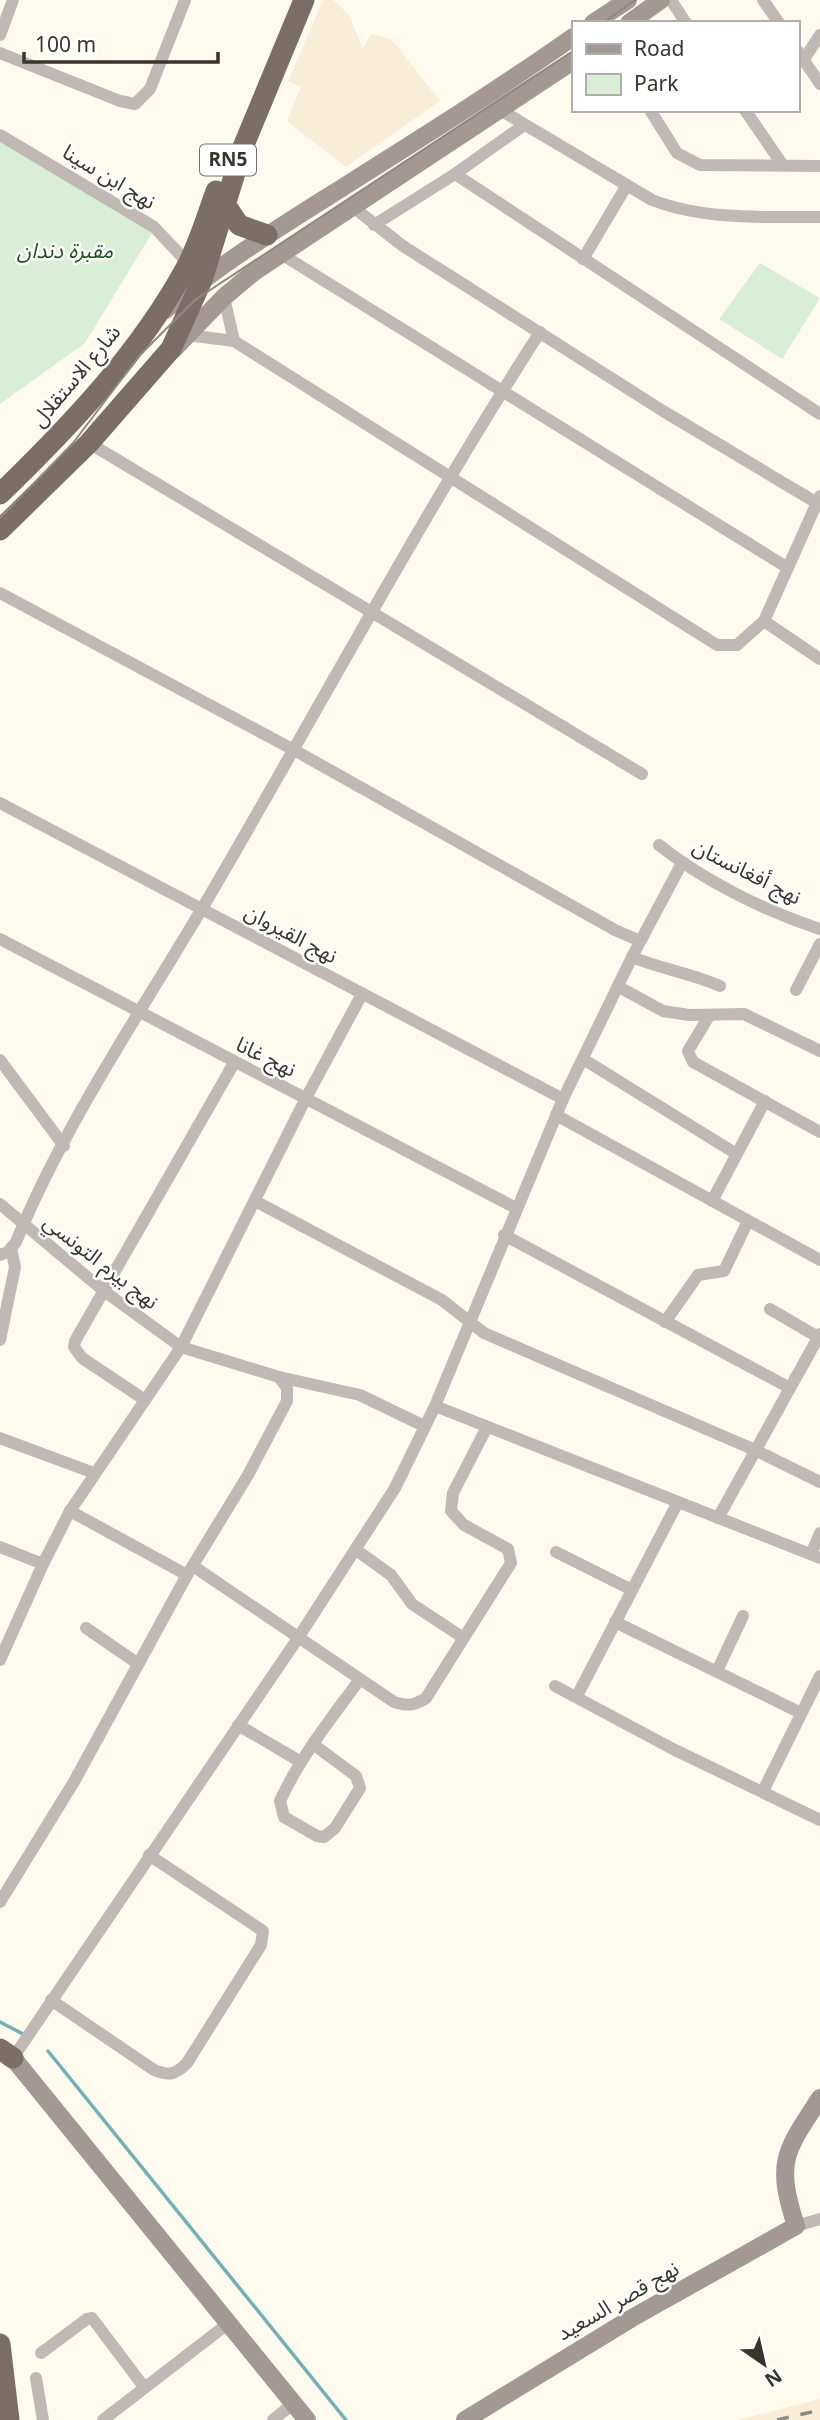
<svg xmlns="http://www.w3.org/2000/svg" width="820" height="2420" font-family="Georgia,'Noto Sans Arabic',serif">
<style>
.built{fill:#f8eed8}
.green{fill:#d8eed5}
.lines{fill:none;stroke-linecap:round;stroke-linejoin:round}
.stream{stroke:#70b0b6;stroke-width:3.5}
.street{stroke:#c0b8b5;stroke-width:12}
.secondary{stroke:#a39894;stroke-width:18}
.highway{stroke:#7c6d68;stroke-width:21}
.tram{stroke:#8c8980;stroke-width:2}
.rail{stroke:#8c8980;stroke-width:3.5;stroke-dasharray:12 12;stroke-linecap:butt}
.labels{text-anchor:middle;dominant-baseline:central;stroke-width:5;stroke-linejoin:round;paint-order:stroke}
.shield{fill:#fff;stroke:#74726d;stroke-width:2}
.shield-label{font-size:19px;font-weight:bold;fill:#38352f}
.street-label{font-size:21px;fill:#38352f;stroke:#fff}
.park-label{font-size:21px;font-style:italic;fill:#20501c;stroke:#fff}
</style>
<rect width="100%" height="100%" fill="#fffaee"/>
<!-- built -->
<g class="built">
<polygon points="323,0 333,0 349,15 363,49 371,34 391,39 440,101 346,167 287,121 301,87 288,81"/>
<polygon points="820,2399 820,2420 737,2420"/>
</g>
<!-- green -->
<g class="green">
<polygon points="0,140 155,228 85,343 0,404"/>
<polygon points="760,263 820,298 782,359 719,319"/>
</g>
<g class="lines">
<!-- stream -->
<g class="stream">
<polyline points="0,2022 23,2034"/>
<polyline points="48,2051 346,2420"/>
</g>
<!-- street -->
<g class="street">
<polyline points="671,0 686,23"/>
<polyline points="763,0 779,23"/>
<polyline points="0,35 13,0"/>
<polyline points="797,50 820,84"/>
<polyline points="0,53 120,101 135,104 150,89 185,0"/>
<polyline points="804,59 820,35"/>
<polyline points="650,110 677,153 700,165 820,166"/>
<polyline points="745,110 782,164"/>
<path d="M502,111l150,89c51,20 113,17 168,17"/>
<polyline points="0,135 154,227 188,263"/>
<polyline points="455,174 820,414"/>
<polyline points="353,207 403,246 663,411 817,503"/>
<polyline points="374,225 455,174 524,125"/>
<polyline points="281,254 788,568"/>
<polyline points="583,259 627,185"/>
<polyline points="224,297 234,341"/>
<polyline points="187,335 234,341 717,645 737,645 764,621 820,496"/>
<polyline points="89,443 642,774"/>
<polyline points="0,593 294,750 615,930 640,941"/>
<polyline points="764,621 820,659"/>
<polyline points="0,803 563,1099"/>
<path d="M659,845c45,36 106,66 161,84"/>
<polyline points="0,939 516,1208"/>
<path d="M632,957c29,12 59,16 88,29"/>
<polyline points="619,987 663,1011 689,1015 744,1014 820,1051"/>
<polyline points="796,990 820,944"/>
<polyline points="709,1016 688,1051 693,1062 820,1132"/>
<polyline points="583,1059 735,1153"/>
<polyline points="0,1060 64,1146"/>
<polyline points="556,1115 820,1260"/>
<polyline points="255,1201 442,1300 484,1333 755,1450 820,1482"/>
<polyline points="712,1201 765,1101"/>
<polyline points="0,1204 104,1291 181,1347 279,1377 360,1395 424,1426"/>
<polyline points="504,1235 790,1388"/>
<path d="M0,1255l8,-3 8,-10c50,-123 134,-243 201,-359 107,-184 208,-372 323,-551"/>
<polyline points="770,1309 818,1337"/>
<polyline points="665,1322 698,1275 724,1271 748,1221"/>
<polyline points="0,1340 15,1267 11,1248"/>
<polyline points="145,1400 82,1358 74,1347 75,1341 234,1063"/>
<polyline points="435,1406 820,1558"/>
<polyline points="0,1438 94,1473"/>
<polyline points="70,1511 187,1575"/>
<polyline points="718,1518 820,1334"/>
<polyline points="0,1547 43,1564"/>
<polyline points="356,1550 391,1575 412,1604 462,1637"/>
<polyline points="556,1552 632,1590"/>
<polyline points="811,1554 820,1533"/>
<path d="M193,1566l201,136c13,4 20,4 32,-4l85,-135 -3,-14 -44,-24 -13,-14 2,-18 34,-66"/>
<polyline points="615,1622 801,1713"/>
<polyline points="86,1628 137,1663"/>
<polyline points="0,1660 43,1564 70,1511 181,1347 306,1098 362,994"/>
<polyline points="717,1671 743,1616"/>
<polyline points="555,1686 673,1749 820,1820"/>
<polyline points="577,1696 678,1502"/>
<polyline points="238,1725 301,1762"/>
<path d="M313,1744l43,32 4,12 -25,40 -11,9 -7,-1 -33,-19 -4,-16c20,-44 51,-82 80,-122"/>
<polyline points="763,1791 820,1676"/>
<polyline points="0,1902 75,1780 187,1575 248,1475 287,1401 287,1388 279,1377"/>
<path d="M51,2000l103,70c15,6 21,5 33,-7l74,-118 2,-14 -114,-76"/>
<polyline points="13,2058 298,1638 395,1488 435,1406 563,1099 632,957 682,863"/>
<polyline points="796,2226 820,2219"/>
<polyline points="41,2353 87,2319 92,2318 144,2387"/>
<polyline points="36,2378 43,2420"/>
<polyline points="103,2420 230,2322"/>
<polyline points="273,2420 294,2403"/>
</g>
<!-- secondary -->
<g class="secondary">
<polyline points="593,23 628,0"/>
<polyline points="629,23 661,0"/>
<path d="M164,311c59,-50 126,-90 192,-132 73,-46 146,-92 217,-142"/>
<polyline points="173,350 224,297 254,272 573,61"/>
<polyline points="13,2058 307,2420"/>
<path d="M465,2420l167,-102 164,-92c-21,-65 -11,-74 24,-128"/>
</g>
<!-- highway -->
<g class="highway">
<polyline points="225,204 239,225 267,235"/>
<path d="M0,494c70,-68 140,-141 187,-228 12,-23 20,-50 29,-75"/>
<polyline points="0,530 89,443 171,349 202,280 243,147 304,0"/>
<polyline points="0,2049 13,2058"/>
<polyline points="0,2344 9,2420"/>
</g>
<!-- tram -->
<g class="tram">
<polyline points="603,23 635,0"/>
<polyline points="0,518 73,443 140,355 195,300 573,51"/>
</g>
<!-- rail -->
<polyline class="rail" points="777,2420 820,2410"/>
</g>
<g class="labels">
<!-- shield labels -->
<rect class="shield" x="200" y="144.5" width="56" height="31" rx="5"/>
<g class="shield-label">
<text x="228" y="160">RN5</text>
</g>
<!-- street labels -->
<g class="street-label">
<text transform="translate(109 177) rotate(31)">نهج ابن سينا</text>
<text transform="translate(76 376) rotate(-50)">شارع الاستقلال</text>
<text transform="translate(747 872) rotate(27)">نهج أفغانستان</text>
<text transform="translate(291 934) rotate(28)">نهج القيروان</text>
<text transform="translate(266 1057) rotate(26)">نهج غانا</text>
<text transform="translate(101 1262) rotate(38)">نهج بيرم التونسي</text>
<text transform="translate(618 2301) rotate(-30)">نهج قصر السعيد</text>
</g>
<!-- park labels -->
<g class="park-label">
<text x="65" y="251">مقبرة دندان</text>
</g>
</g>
<!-- legend -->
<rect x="572" y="21" width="228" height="91" fill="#ffffff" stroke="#afaeac" stroke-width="2"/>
<rect x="586" y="44" width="35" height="10" fill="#a39894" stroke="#afaeac" stroke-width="2"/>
<text x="634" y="56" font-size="21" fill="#38352f">Road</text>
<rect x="586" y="74" width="35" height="21" fill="#d8eed5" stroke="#afaeac" stroke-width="2"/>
<text x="634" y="91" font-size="21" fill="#38352f">Park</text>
<!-- north arrow -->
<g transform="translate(764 2364) rotate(146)" stroke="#ffffff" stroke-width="5" paint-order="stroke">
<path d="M0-5L12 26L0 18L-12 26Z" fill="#38352f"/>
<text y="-10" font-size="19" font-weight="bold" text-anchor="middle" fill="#38352f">N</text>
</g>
<!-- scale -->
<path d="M24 52v10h194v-10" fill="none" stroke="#38352f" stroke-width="3.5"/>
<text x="35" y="52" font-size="21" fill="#38352f" stroke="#ffffff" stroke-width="5" paint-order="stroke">100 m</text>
</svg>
